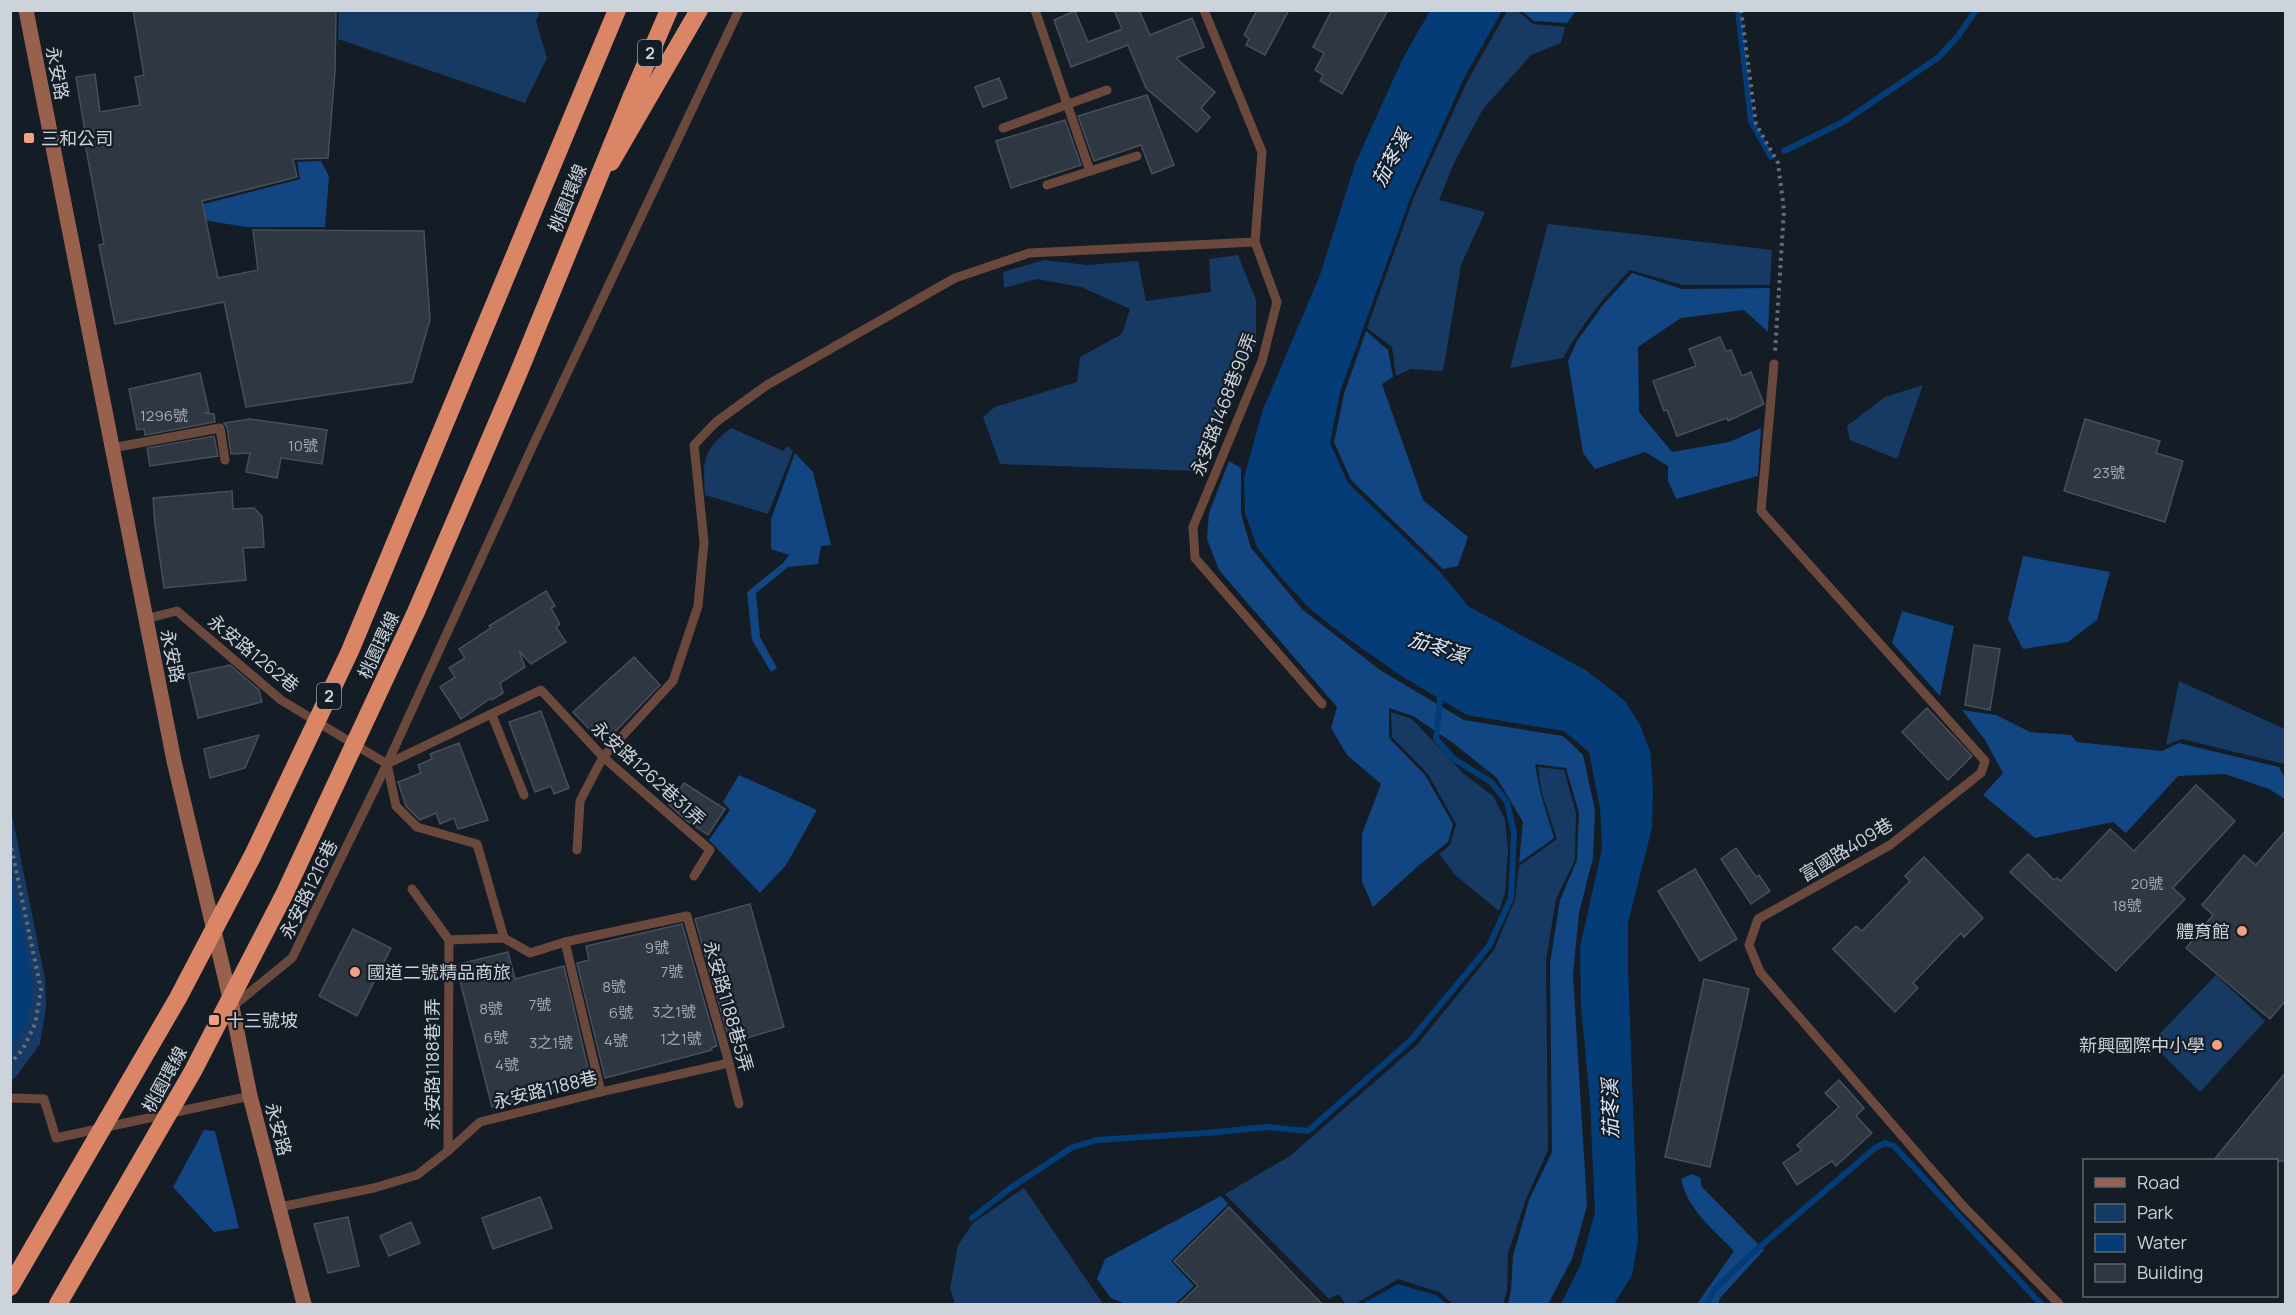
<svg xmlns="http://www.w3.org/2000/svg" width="2296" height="1315" font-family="Manrope,'Noto Sans TC',sans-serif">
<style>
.green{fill:#173a64}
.forest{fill:#114682}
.water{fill:#043c77}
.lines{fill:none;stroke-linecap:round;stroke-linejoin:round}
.stream{stroke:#043c77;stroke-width:6}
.building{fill:#2f3742;stroke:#464f5a;stroke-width:1.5}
.path{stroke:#656c75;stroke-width:4;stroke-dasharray:3 4.5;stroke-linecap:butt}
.lane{stroke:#6b483c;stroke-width:9}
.secondary{stroke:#98614d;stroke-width:15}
.highway{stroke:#da8565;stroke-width:18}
.highway-bridge{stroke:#da8565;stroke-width:18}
.poi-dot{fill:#f2a081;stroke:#141c26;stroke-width:2}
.labels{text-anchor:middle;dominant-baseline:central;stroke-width:4.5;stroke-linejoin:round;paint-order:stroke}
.number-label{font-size:15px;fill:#a6acb4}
.shield{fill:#141c26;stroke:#969ca4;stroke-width:1.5}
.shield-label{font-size:16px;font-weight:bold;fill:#cdd3da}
.street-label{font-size:18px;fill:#cdd3da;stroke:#141c26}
.poi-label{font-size:18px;fill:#cdd3da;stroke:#141c26;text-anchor:start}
.water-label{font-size:20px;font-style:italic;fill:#d8e6f8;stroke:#141c26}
</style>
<rect width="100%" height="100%" fill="#141c26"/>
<!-- green -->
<g class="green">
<polygon points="339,11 540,11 536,21 547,58 525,103 338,39"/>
<polygon points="1507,11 1518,11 1533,24 1565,27 1561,43 1531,55 1483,109 1454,163 1439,200 1485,212 1461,265 1443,371 1411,369 1396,376 1392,347 1367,328 1414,197 1468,80"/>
<path d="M1548,224l224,26 -2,35h-87l-53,-15c-26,27 -49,55 -67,88l-53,10z"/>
<polygon points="1238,255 1256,300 1256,343 1234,395 1196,471 1000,464 983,417 995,407 1077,382 1080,357 1122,334 1130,309 1081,287 1037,279 1004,288 1003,272 1044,260 1087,265 1138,261 1146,301 1211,292 1209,259"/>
<polygon points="1923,385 1897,459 1850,440 1847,426 1885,397"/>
<path d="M731,428l52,23 4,-5 6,5 -25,63 -63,-19c-2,-35 -3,-44 26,-67z"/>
<polygon points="2179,681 2285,729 2285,767 2284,764 2182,739 2166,745"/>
<polygon points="1391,712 1412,719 1463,773 1493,796 1505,819 1508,850 1505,893 1499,911 1456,876 1439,854 1450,845 1456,824 1428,774 1392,737"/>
<polygon points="1538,767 1564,770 1576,813 1575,860 1556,899 1546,961 1548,1150 1526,1199 1508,1253 1507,1292 1503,1304 1453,1304 1439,1292 1398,1279 1355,1304 1346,1304 1338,1294 1329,1299 1225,1194 1290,1156 1417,1045 1494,950 1515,900 1519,866 1557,839 1541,790"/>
<polygon points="10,805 45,979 46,1007 40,1044 16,1077 11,1080"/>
<polygon points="2216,975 2265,1021 2200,1092 2151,1043"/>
<polygon points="1024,1188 1103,1304 955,1304 950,1288 958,1245 973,1223"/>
</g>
<!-- forest -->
<g class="forest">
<polygon points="1522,11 1576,11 1567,23 1534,21"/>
<polygon points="321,161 329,176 325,227 246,227 203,220 200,205 300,179 297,162"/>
<polygon points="1632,273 1682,289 1770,288 1768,332 1744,310 1681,318 1638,347 1639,412 1672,452 1729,442 1761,428 1758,476 1676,499 1668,481 1668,466 1645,452 1595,469 1583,453 1568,361 1577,341 1603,305"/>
<polygon points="1366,331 1388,350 1393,377 1382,384 1423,500 1468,537 1458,566 1443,569 1351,480 1334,442 1344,394"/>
<polygon points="795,453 813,472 831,545 821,546 818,564 788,567 756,593 760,637 777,668 771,672 752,640 747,592 783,563 789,555 771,549 771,519"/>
<polygon points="1229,461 1241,468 1241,514 1251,548 1303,610 1380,670 1464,720 1563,736 1583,755 1595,810 1593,858 1579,913 1573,975 1587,1206 1572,1259 1548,1304 1508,1304 1511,1290 1513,1256 1529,1200 1552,1152 1550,963 1560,900 1577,860 1579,813 1566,768 1535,764 1540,791 1554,838 1519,863 1523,822 1497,778 1453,743 1413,716 1389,708 1389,738 1425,775 1453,824 1448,842 1418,866 1373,907 1362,882 1362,834 1381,784 1347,755 1331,728 1337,707 1219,570 1207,539 1209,513"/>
<polygon points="2023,556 2110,572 2097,620 2068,642 2023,649 2008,619"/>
<polygon points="1902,611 1954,626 1940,696 1892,643"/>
<polygon points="1962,710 1996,715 2030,732 2071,735 2077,742 2162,751 2179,743 2279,767 2285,778 2285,799 2269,789 2225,774 2178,776 2126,833 2113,822 2035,838 1983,795 2003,773 1985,740"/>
<polygon points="739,775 817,810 786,865 760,893 709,840 730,810 723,802"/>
<polygon points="204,1130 215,1131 239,1228 214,1232 173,1187"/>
<path d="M1692,1174l9,4v8l63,64 -44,48 -2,6h-21l37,-53c-20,-21 -47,-42 -53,-72z"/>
<polygon points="1221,1196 1228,1204 1171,1261 1194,1286 1175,1304 1126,1304 1111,1298 1097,1279 1105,1259"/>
</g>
<!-- water -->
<g class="water">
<polygon points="1430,11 1502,11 1464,78 1412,194 1340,392 1330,443 1348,483 1440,572 1468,606 1587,671 1625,701 1640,725 1650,751 1653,786 1652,828 1628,923 1628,969 1638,1241 1632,1275 1614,1304 1561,1304 1580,1266 1595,1213 1590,1101 1581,1006 1580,947 1602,849 1600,809 1589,752 1564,731 1467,715 1403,677 1347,638 1308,607 1279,575 1257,547 1245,513 1244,478 1262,412 1320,275 1355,164 1403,58"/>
<path d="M10,872c5,21 9,43 14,64 9,43 15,74 -13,112z"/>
<polygon points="1398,1284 1436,1295 1447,1304 1362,1304"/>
</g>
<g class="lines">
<!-- stream -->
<g class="stream">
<polyline points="1738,10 1751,121 1771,157"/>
<polyline points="1784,151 1843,122 1939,57 1958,36 1976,10"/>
<polyline points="972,1218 1009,1189 1071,1148 1096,1140 1206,1133 1268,1127 1308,1131 1411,1040 1489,946 1511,898 1514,833 1507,802 1491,782 1454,759 1436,739 1440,699"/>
<polyline points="1706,1304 1715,1289 1756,1250 1875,1148 1885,1143 1894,1146 2041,1304"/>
</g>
</g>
<!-- building -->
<g class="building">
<polygon points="133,10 336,10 335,71 328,158 293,159 297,177 202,201 210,240 218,278 258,270 253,230 424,231 430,320 412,382 246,407 224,302 115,324 99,245 104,244 83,133 85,132 76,77 95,74 100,112 140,105 135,77 144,75"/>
<polygon points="1114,10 1139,10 1150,35 1192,18 1204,47 1176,58 1215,92 1201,108 1210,117 1197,132 1146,88 1128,45 1071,67 1054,20 1075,11 1088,42 1122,29"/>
<polygon points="1257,10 1289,10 1265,55 1246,45 1249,39 1244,35"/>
<polygon points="1332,10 1388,10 1342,94 1320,81 1323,75 1315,70 1324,53 1313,47"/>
<polygon points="999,78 1007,98 983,107 975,87"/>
<polygon points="1147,95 1174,165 1152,174 1141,145 1094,161 1078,116"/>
<polygon points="1065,120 1081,165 1011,188 996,141"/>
<polygon points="1720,337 1726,351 1731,350 1742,376 1751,372 1764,404 1728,421 1727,418 1677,436 1667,410 1664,411 1653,381 1696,366 1689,349"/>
<polygon points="200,373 209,412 204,413 214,414 215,422 145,435 144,429 137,430 129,389"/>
<polygon points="250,419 327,430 322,464 281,458 277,478 246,472 250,453 231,454 227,427 224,423"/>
<polygon points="2085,419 2160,441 2156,453 2183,461 2165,522 2064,491"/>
<polygon points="214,436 218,456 150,466 147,448"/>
<polygon points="232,491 233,509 254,508 262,516 264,547 243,548 246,580 164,588 155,525 153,498"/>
<polygon points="546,591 555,606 551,608 560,624 556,627 566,642 531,664 519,651 525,667 500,683 503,693 492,700 491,698 461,719 440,687 455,677 449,668 465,658 459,649 491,628 489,626"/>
<polygon points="1974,645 2000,649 1990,710 1965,705"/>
<polygon points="634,657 660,685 612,735 602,724 593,733 573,712"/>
<polygon points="230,665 259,690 262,702 198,718 188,674"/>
<polygon points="1927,708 1972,756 1948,780 1902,732"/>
<polygon points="541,711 569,788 554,794 551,786 535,792 509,722"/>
<polygon points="259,735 245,768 210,778 204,749"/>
<polygon points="459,743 488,820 458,829 454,818 440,824 436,813 420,820 406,806 398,782 421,773 418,765 432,759 430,754"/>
<polygon points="684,783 725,809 708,835 687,821 669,805"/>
<polygon points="2196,785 2235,821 2173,888 2185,899 2116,971 2010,872 2028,854 2054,880 2057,878 2061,881 2110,829 2134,851"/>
<polygon points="2286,830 2286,1000 2270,1019 2186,948 2213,915 2202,905 2244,855 2256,865"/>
<polygon points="1736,848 1756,877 1759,875 1770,891 1751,904 1721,859"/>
<polygon points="1924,857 1983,918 1964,937 1961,933 1913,983 1918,988 1895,1012 1833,949 1856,926 1862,931 1910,881 1905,876"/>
<polygon points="1695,869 1737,939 1700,961 1658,891"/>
<polygon points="750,904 784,1027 730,1043 695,919"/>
<polygon points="682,924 717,1046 711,1048 712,1050 605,1078 577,963 589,960 586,946"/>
<polygon points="353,929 391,948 357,1016 319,996"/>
<polygon points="508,952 515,979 564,966 591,1081 492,1107 456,965"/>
<polygon points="1704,979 1749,989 1710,1167 1665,1157"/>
<polygon points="2286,1072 2286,1161 2213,1161"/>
<polygon points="1839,1080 1864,1108 1856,1116 1872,1133 1836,1166 1832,1161 1797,1185 1783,1163 1802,1150 1797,1145 1839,1107 1825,1093"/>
<polygon points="540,1197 552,1228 493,1249 482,1218"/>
<polygon points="1229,1207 1323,1305 1178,1305 1198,1286 1174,1261"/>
<polygon points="348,1217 359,1266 328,1273 314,1224"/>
<polygon points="411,1222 420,1243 389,1256 380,1236"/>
</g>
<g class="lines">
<!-- path -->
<g class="path">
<polyline points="1741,10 1756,124 1778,163 1784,210 1775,352"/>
<polyline points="10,841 41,990 35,1024 23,1049 10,1064"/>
</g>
<!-- lane -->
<g class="lane">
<polyline points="1035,10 1090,171"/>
<polyline points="1204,10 1262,152 1255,242 1277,302 1262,361 1193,527 1195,558 1322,704"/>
<polyline points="1003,128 1107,90"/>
<polyline points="1047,185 1137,156"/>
<polyline points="1774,364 1761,511 1985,761 1981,773 1890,845 1758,919 1749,945 1760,972 1962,1205 2059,1304"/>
<polyline points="112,448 220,428 225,460"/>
<polyline points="145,619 177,611 281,700 387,764 396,806 417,827 477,844 504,938"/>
<polyline points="492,715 524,795"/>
<polyline points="387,764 541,690 603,757 710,850 694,876"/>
<polyline points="577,850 580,801 603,757 673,681 698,606 704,542 694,445 716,422 767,385 955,278 1029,253 1255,242"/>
<polyline points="412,889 449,940 504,938 530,953 565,942 687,916 729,1063 739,1104"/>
<polyline points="565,942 601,1092"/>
<polyline points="232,1007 292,958 387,764 534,443 739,10"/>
<polyline points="10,1098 44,1099 56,1138 250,1096"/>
<polyline points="448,1151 449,940"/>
<polyline points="280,1207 374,1188 417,1175 448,1151 480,1122 601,1092 729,1063"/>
</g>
<!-- secondary -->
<polyline class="secondary" points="26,10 174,761 232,1007 250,1096 304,1304"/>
<!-- highway -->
<g class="highway">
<polyline points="589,77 617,10"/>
<polyline points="632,96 669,10"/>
<polyline points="611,162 699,10"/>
</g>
<!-- highway-bridge -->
<g class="highway-bridge">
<polyline points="10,1287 178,998 253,855 350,651 589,77"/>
<polyline points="58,1304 193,1071 284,895 416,612 518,374 632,96"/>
</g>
</g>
<!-- markers -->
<g class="poi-dot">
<rect x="23" y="132" width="12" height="12" rx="3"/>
<circle cx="2242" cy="931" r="6"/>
<circle cx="355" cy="972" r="6"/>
<rect x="208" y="1014" width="12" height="12" rx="3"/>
<circle cx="2217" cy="1045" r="6"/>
</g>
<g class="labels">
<!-- number labels -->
<g class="number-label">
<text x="164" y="415">1296號</text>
<text x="303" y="445">10號</text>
<text x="2109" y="472">23號</text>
<text x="2147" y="883">20號</text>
<text x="2127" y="905">18號</text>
<text x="657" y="947">9號</text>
<text x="672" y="971">7號</text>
<text x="614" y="986">8號</text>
<text x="540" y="1004">7號</text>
<text x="491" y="1008">8號</text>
<text x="674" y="1011">3之1號</text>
<text x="621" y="1012">6號</text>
<text x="496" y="1037">6號</text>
<text x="681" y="1038">1之1號</text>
<text x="616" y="1040">4號</text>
<text x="551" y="1042">3之1號</text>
<text x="507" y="1064">4號</text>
</g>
<!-- shield labels -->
<g class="shield">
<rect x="638" y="40" width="24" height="26" rx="4.5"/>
<rect x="317" y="683" width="24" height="26" rx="4.5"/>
</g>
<g class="shield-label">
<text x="650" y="53">2</text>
<text x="329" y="696">2</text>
</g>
<!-- street labels -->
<g class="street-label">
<text transform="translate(58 73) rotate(79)">永安路</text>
<text transform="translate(567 198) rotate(-68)">桃園環線</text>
<text transform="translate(1223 404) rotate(-69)">永安路1468巷90弄</text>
<text transform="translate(378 645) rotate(-65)">桃園環線</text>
<text transform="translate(254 653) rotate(39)">永安路1262巷</text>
<text transform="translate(173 656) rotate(78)">永安路</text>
<text transform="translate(649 773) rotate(42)">永安路1262巷31弄</text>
<text transform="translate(1846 849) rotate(-31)">富國路409巷</text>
<text transform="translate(308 889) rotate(-64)">永安路1216巷</text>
<text transform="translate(729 1006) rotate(74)">永安路1188巷5弄</text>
<text transform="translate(432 1064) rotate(-90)">永安路1188巷1弄</text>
<text transform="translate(164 1079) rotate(-61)">桃園環線</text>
<text transform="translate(545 1089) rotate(-14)">永安路1188巷</text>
<text transform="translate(279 1129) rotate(75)">永安路</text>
</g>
<!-- poi labels -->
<g class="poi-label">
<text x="41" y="138">三和公司</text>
<text x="2230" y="931" text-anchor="end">體育館</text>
<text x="367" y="972">國道二號精品商旅</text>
<text x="226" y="1020">十三號坡</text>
<text x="2205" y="1045" text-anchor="end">新興國際中小學</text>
</g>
<!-- water labels -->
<g class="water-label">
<text transform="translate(1391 158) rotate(-62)">茄苳溪</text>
<text transform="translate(1438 647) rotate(18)">茄苳溪</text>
<text transform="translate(1610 1109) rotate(-91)">茄苳溪</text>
</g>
</g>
<!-- border -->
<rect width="2296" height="1315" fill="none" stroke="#cdd3da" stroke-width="24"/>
<!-- legend -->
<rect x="2083" y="1159" width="195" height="138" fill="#141c26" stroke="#5e656e" stroke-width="1.5"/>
<rect x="2095" y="1178" width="30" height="9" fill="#98614d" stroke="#5e656e" stroke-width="1.5"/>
<text x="2137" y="1189" font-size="18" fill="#cdd3da">Road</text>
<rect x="2095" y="1204" width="30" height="18" fill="#173a64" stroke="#5e656e" stroke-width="1.5"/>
<text x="2137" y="1219" font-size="18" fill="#cdd3da">Park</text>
<rect x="2095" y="1234" width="30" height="18" fill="#043c77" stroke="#5e656e" stroke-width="1.5"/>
<text x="2137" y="1249" font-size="18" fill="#cdd3da">Water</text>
<rect x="2095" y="1264" width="30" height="18" fill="#2f3742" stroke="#5e656e" stroke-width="1.5"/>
<text x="2137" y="1279" font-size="18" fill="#cdd3da">Building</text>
</svg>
